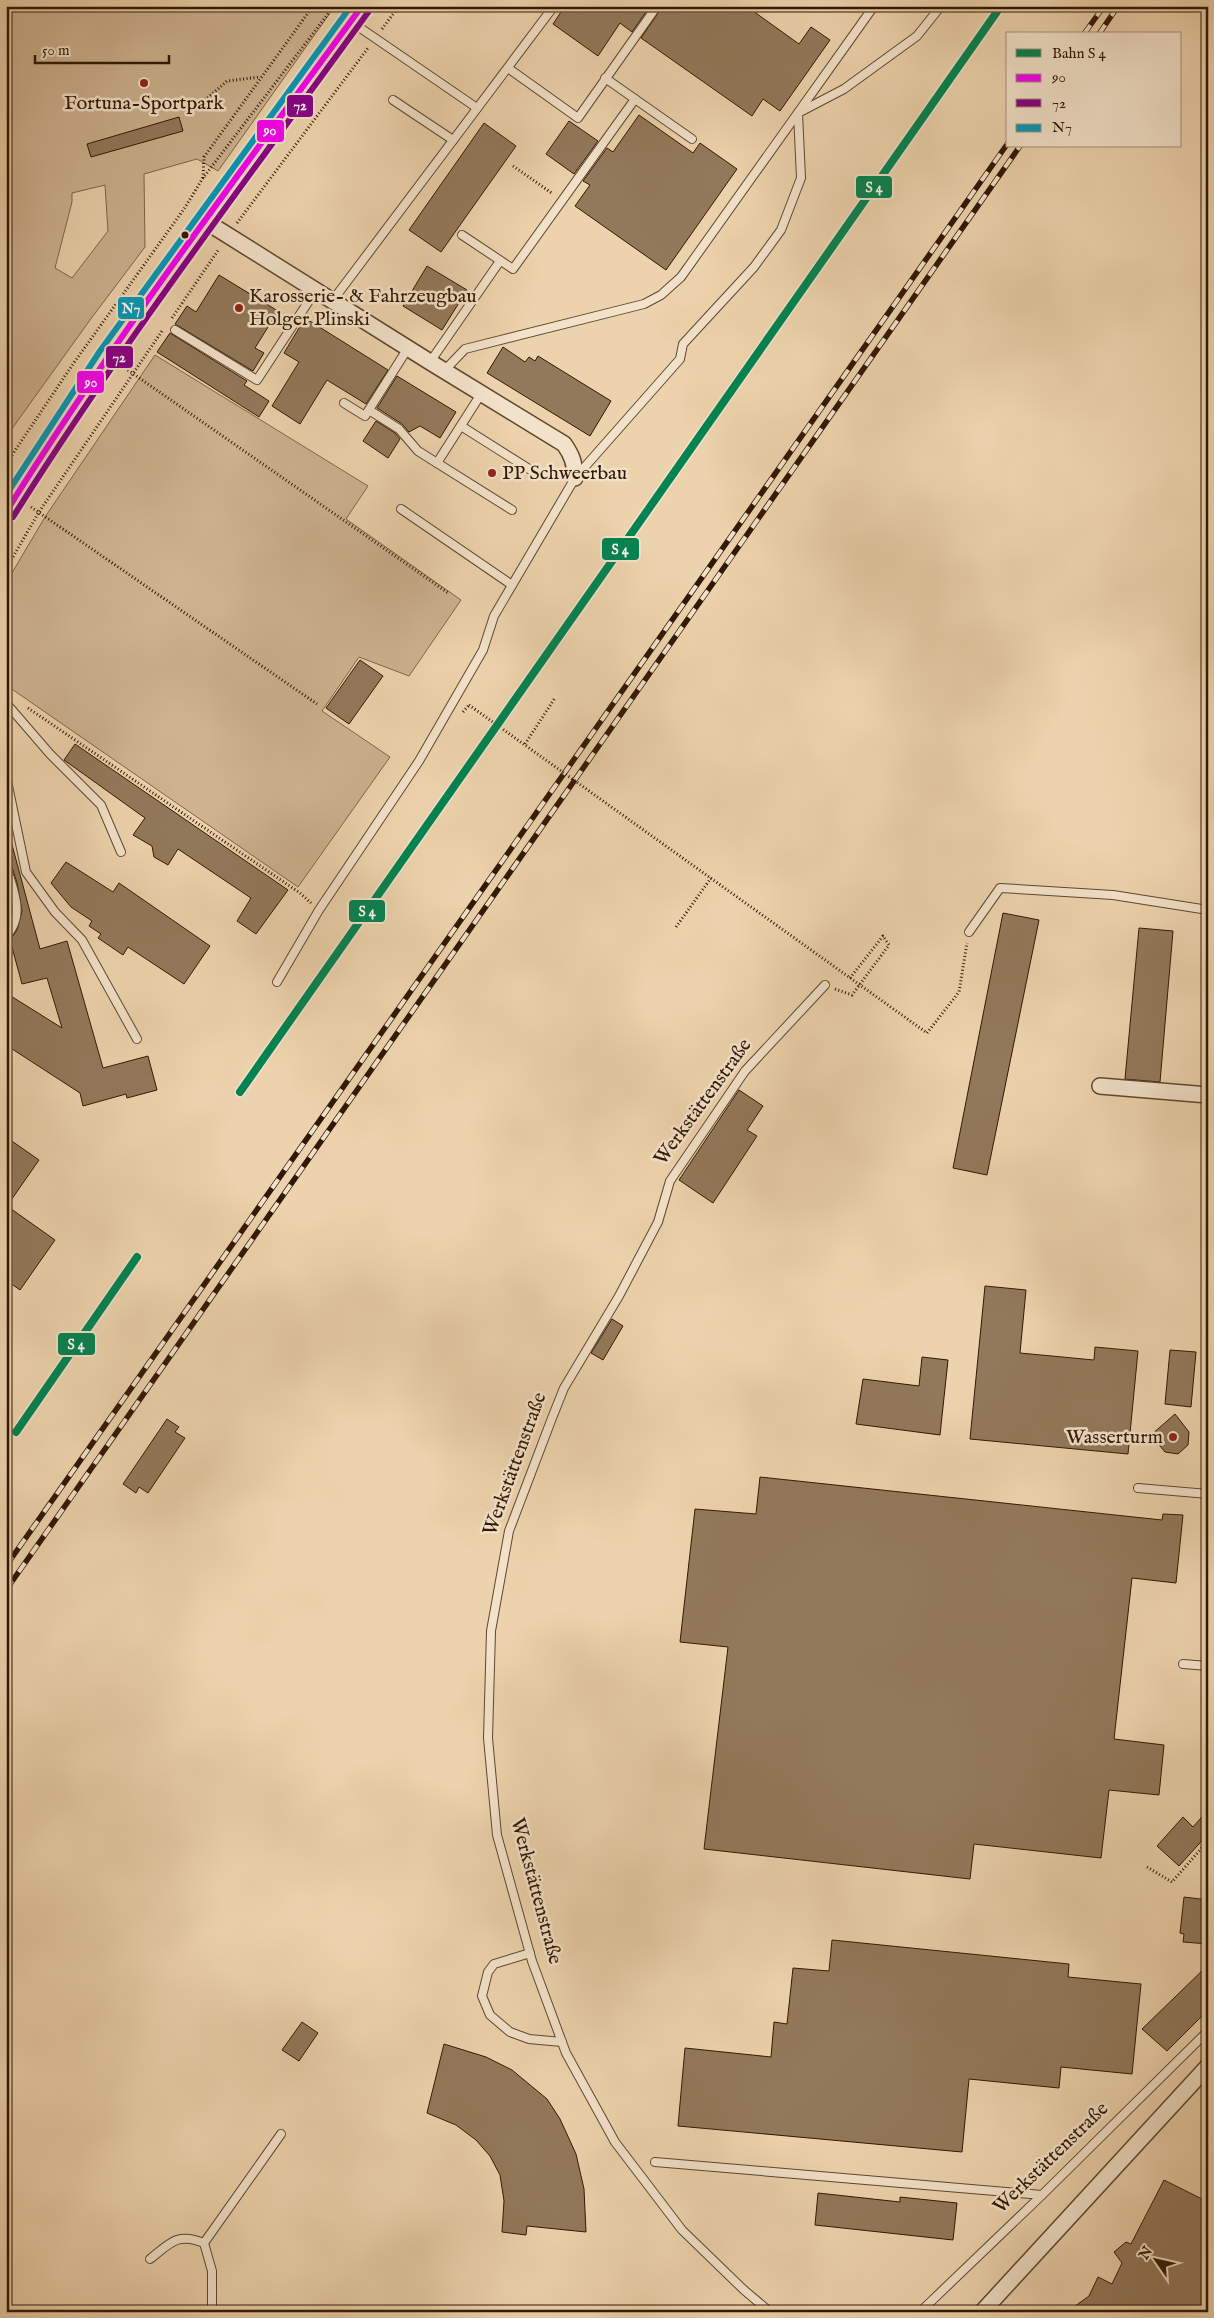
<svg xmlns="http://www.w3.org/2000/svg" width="1214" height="2318" font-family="'IM FELL English',serif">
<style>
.green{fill:#cdb390;stroke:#7e6649;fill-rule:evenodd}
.building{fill:#92795b;stroke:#301802}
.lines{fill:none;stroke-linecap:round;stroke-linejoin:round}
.lane-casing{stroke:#5f472d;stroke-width:10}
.street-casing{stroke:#5f472d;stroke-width:18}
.secondary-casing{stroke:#301802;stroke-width:24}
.path{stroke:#301802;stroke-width:3;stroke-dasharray:1 2.5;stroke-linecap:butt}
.lane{stroke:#f3e2ca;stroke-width:8}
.street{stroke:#f3e2ca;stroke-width:15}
.secondary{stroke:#f3e2ca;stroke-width:21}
.rail-casing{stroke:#301802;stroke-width:5.5}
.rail{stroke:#f3e2ca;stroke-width:4;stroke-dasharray:11;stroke-linecap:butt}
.path-bridge{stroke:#301802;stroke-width:3;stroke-dasharray:1 2.5;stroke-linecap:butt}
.bus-1-casing{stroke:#f3e2ca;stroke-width:10}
.bus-2-casing{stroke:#f3e2ca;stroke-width:10}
.bus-3-casing{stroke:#f3e2ca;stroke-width:10}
.bus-1{stroke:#f501f2;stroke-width:6}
.bus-2{stroke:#808;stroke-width:6}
.bus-3{stroke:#059aba;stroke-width:6}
.rail-1-casing{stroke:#f3e2ca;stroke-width:11}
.rail-1{stroke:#028351;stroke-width:8}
.poi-dot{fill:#8f2418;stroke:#f3e2ca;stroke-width:2}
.bus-dot{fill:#301802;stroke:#f3e2ca;stroke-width:2}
.labels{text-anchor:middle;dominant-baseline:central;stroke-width:5;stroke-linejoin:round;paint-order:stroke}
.poi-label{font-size:20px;fill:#301802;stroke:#f3e2ca;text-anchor:start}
.street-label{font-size:20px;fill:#301802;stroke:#f3e2ca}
.line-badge{stroke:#f3e2ca;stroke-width:2}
.badge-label{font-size:14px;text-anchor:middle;font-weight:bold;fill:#fff}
</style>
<rect width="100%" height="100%" fill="#edd3ad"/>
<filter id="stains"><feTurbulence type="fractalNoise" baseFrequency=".004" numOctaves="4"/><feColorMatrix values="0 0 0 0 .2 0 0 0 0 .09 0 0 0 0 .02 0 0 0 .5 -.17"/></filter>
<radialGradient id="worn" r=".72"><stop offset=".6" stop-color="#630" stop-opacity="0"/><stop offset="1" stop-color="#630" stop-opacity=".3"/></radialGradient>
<!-- green -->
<g class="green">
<path d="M6,6h329l-117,165 -21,-12 -53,15 1,73 -55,73 -84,117zM105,185l3,46 -36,47 -17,-10 17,-66v-9z"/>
<polygon points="155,355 368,486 346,519 461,600 409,676 359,657 322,711 390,757 298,887 6,685 6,583 45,517"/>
</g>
<!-- building -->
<g class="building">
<polygon points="565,6 650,6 632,32 620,23 598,56 553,24"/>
<polygon points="663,6 746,6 799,44 811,27 830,40 780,111 763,99 752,116 641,38"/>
<polygon points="639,115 693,153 700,143 737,169 666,270 575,206 590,185 583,181 607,148 613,152"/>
<polygon points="179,117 183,131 91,157 87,144"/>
<polygon points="569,121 598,141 574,174 546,154"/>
<polygon points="484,123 516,146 441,252 409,230"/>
<polygon points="427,266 467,290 442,330 403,306"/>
<polygon points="219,275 278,311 255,348 264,353 253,371 175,324 187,306 196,312"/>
<polygon points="305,318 388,370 366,404 327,380 300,424 272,406 299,362 284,353"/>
<polygon points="170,333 247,381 244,385 269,401 259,417 157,352"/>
<polygon points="503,347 525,362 529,357 535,361 538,356 611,401 590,436 487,373"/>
<polygon points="397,376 456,412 440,438 420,426 409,432 402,424 377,408"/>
<polygon points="376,421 395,433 400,439 388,458 363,441"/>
<polygon points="360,660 383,676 349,724 326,708"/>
<polygon points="75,744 288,890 256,934 237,921 251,898 178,849 168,865 154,857 152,846 133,835 145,818 64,760"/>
<polygon points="11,841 40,949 67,941 103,1068 148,1056 157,1090 127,1098 126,1094 83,1106 80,1093 6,1045 6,993 62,1028 47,978 22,984 10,940 17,930 22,911 17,883 11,864 6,860 6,842"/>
<polygon points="66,862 113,892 119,883 210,946 184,984 128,947 123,955 98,938 101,934 89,926 92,921 71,907 51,883"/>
<polygon points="6,885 11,911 6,926"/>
<polygon points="1003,913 1039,920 987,1175 953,1168"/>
<polygon points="1139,928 1173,931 1160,1082 1125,1079"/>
<polygon points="739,1090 763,1106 747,1130 757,1136 713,1203 679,1180"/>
<polygon points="6,1137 39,1160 7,1206 55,1240 20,1290 6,1280"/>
<polygon points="985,1286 1026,1290 1020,1353 1094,1360 1095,1347 1138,1351 1128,1454 970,1439"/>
<polygon points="612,1319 623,1326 603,1360 591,1353"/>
<polygon points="1170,1350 1196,1352 1191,1407 1165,1404"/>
<polygon points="922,1357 948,1360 940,1435 856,1424 863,1379 919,1386"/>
<polygon points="1175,1414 1189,1432 1188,1445 1178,1454 1165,1452 1151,1435"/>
<polygon points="167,1419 179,1427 175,1432 185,1438 148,1493 139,1487 136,1493 123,1484"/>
<polygon points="760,1477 1162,1520 1163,1514 1183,1515 1176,1583 1132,1578 1114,1739 1164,1745 1159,1795 1109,1790 1101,1858 974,1844 970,1879 704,1849 728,1647 680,1642 695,1509 756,1514"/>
<polygon points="1208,1810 1208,1834 1179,1866 1157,1846 1183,1817 1193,1827"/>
<polygon points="1184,1897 1208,1900 1208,1944 1183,1942 1184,1934 1180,1933"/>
<polygon points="832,1940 1069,1964 1068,1977 1141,1984 1132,2074 1061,2067 1059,2088 969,2079 962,2152 678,2126 685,2048 771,2057 774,2022 787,2024 793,1968 829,1971"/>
<polygon points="1208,1965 1208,2010 1167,2051 1142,2029"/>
<polygon points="302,2022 318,2033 299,2061 282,2050"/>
<polygon points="444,2044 486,2057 512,2070 547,2099 560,2119 576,2154 584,2189 586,2232 527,2226 526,2235 502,2232 504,2201 500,2175 490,2156 476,2140 456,2125 427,2113"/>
<polygon points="1164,2180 1208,2202 1208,2312 1067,2312 1089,2296 1098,2277 1112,2284 1122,2263 1114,2252 1126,2242 1131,2244"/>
<polygon points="818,2193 900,2202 900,2197 957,2203 953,2240 815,2225"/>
</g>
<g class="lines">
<defs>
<g id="lane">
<polyline points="353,23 477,108"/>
<polyline points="508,68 578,118 657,6"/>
<polyline points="605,78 692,139"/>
<polyline points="393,100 453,140"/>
<polyline points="462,235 513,269 635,99"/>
<polyline points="333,300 554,6"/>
<polyline points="175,330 257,380 316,290"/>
<polyline points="430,362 500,261"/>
<polyline points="444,371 465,349 644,304 661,295 681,277 874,6"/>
<polyline points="481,394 437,463 512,510"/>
<polyline points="344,403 365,416 408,348"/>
<polyline points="369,410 399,429 418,451 437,463"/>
<polyline points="461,426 537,474"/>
<polyline points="401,509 512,585"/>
<polyline points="6,703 50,754 101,805 121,852"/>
<polyline points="6,776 26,872 55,912 82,940 137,1039"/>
<path d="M6,866c7,24 20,49 0,70"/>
<polyline points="969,932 1000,888 1113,895 1208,910"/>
<polyline points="277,982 319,910 419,761 483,650 494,616 575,478 680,359 683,344 754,267 781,230 801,178 798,113 844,89 917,36 941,6"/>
<polyline points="1138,1488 1208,1494"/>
<polyline points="1183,1664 1208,1666"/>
<polyline points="530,1953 494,1964 488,1972 482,1996 490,2015 510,2032 529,2039 562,2042"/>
<polyline points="655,2162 1042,2195"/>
<path d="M150,2259c20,-16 28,-27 54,-16"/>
<polyline points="212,2312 212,2271 204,2243 281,2134"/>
<polyline points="770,2312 744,2290 682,2230 615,2142 566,2053 532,1961 497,1835 488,1738 491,1631 509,1531 552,1418 564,1388 619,1296 658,1222 670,1181 745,1071 825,985"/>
<polyline points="920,2312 1042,2195 1208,2031"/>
</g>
<g id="street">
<path d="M205,221l225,141 134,82c8,11 11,20 11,34"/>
<polyline points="1100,1086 1208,1095"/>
<polyline points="982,2312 1208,2066"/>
</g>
<polyline id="secondary" points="6,512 59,427 107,356 362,6"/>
</defs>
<!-- lane casing -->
<use href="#lane" class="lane-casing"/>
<!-- street casing -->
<use href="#street" class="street-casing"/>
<!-- secondary casing -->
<use href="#secondary" class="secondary-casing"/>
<!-- path -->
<g class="path">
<polyline points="382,29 399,6"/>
<polyline points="189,114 227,81 260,77"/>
<polyline points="513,166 553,194"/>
<polyline points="203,178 204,157 313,6"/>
<polyline points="237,223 368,48"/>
<polyline points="172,318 219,249"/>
<polyline points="122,366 448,593"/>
<polyline points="6,464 73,364 184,209 203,178 334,6"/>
<polyline points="31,507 317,704"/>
<polyline points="6,569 39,512 162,331"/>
<polyline points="28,708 300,893 311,903"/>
<polyline points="463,712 469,705"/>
<polyline points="525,744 555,698"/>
<polyline points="676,927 711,878"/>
<polyline points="835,989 852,995 889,945 883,936 850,978"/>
<polyline points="927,1033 959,992 967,943"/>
<polyline points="1147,1867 1172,1882 1208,1841"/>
<polyline points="1205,1941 1208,1941"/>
</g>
<!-- lane -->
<use href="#lane" class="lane"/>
<!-- street -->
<use href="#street" class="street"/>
<!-- secondary -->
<use href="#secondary" class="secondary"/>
<defs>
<g id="rail">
<polyline points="1084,34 1104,6"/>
<polyline points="1099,34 1118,6"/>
<polyline points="6,1566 1008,143"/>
<polyline points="6,1590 1020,146"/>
</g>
</defs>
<!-- rail casing -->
<use href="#rail" class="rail-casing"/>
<!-- rail -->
<use href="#rail" class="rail"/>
<!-- path-bridge -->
<polyline class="path-bridge" points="469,705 927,1033"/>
<defs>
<path id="bus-1" d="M6,512c109,-175 234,-339 356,-506"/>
<path id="bus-2" d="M13,517c110,-175 235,-339 356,-506"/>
<polyline id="bus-3" points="6,495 100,351 351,6"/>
</defs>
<!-- bus-1 casing -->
<use href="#bus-1" class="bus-1-casing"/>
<!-- bus-2 casing -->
<use href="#bus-2" class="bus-2-casing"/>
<!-- bus-3 casing -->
<use href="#bus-3" class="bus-3-casing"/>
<!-- bus-1 -->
<use href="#bus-1" class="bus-1"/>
<!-- bus-2 -->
<use href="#bus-2" class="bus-2"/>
<!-- bus-3 -->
<use href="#bus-3" class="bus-3"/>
<defs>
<g id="rail-1">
<polyline points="240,1092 1001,6"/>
<polyline points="16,1432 137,1257"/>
</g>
</defs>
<!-- rail-1 casing -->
<use href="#rail-1" class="rail-1-casing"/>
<!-- rail-1 -->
<use href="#rail-1" class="rail-1"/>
</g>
<!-- markers -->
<g class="poi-dot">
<circle cx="144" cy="83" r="5"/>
<circle cx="239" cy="308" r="5"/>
<circle cx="492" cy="473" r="5"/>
<circle cx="1173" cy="1437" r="5"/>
</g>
<circle class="bus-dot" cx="185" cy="235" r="4.5"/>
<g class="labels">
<!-- poi labels -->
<g class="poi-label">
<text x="144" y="103" text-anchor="middle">Fortuna-Sportpark</text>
<text x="249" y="296">Karosserie- &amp; Fahrzeugbau<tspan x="249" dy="23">Holger Plinski</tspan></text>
<text x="502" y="473">PP Schweerbau</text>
<text x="1163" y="1437" text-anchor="end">Wasserturm</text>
</g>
<!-- street labels -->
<g class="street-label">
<text transform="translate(703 1102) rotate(-54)">Werkstättenstraße</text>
<text transform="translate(515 1464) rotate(-70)">Werkstättenstraße</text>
<text transform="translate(536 1891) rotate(75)">Werkstättenstraße</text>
<text transform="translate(1051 2158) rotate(-44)">Werkstättenstraße</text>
</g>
</g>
<g class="line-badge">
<rect x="286" y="94" width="28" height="24" rx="5" fill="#808"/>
<rect x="256" y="119" width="29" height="24" rx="5" fill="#f501f2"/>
<rect x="855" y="175" width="38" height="24" rx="5" fill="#028351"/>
<rect x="117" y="296" width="28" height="24" rx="5" fill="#059aba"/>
<rect x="105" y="345" width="29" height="24" rx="5" fill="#808"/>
<rect x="76" y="370" width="29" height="24" rx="5" fill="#f501f2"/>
<rect x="601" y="537" width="39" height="24" rx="5" fill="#028351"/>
<rect x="348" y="899" width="38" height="24" rx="5" fill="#028351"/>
<rect x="57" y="1332" width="39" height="24" rx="5" fill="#028351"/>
</g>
<g class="badge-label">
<text x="300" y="110">72</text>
<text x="270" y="135">90</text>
<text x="874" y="192">S 4</text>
<text x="131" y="313">N7</text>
<text x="119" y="362">72</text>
<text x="91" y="387">90</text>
<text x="620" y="554">S 4</text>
<text x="367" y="916">S 4</text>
<text x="76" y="1349">S 4</text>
</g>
<!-- margin -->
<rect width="1214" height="2318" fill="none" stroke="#edd3ad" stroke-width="25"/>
<rect x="8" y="8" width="1199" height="2303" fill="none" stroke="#301802" stroke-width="2.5"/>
<rect x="12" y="12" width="1189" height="2293" fill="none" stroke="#301802"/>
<!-- legend -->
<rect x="1006" y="32" width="175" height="115" fill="#f3e2ca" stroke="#a5917a"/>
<rect x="1016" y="49" width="25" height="8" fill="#028351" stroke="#a5917a"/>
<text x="1052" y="58" font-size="15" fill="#301802">Bahn S 4</text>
<rect x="1016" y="74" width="25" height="8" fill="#f501f2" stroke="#a5917a"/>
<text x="1052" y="82" font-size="15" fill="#301802">90</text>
<rect x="1016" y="99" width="25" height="8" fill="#880088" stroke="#a5917a"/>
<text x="1052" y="108" font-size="15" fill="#301802">72</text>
<rect x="1016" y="124" width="25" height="8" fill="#059aba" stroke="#a5917a"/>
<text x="1052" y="132" font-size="15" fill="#301802">N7</text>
<!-- north arrow -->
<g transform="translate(1156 2260) rotate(304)" stroke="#f3e2ca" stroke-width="4" paint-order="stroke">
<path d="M0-4L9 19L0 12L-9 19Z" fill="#301802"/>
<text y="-8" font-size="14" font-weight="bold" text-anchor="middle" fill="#301802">N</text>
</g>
<!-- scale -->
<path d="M35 55v8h134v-8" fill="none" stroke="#301802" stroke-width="2.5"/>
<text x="42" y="55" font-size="15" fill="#301802" stroke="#f3e2ca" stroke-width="4" paint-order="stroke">50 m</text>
<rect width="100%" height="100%" filter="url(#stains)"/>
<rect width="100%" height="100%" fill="url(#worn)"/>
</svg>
